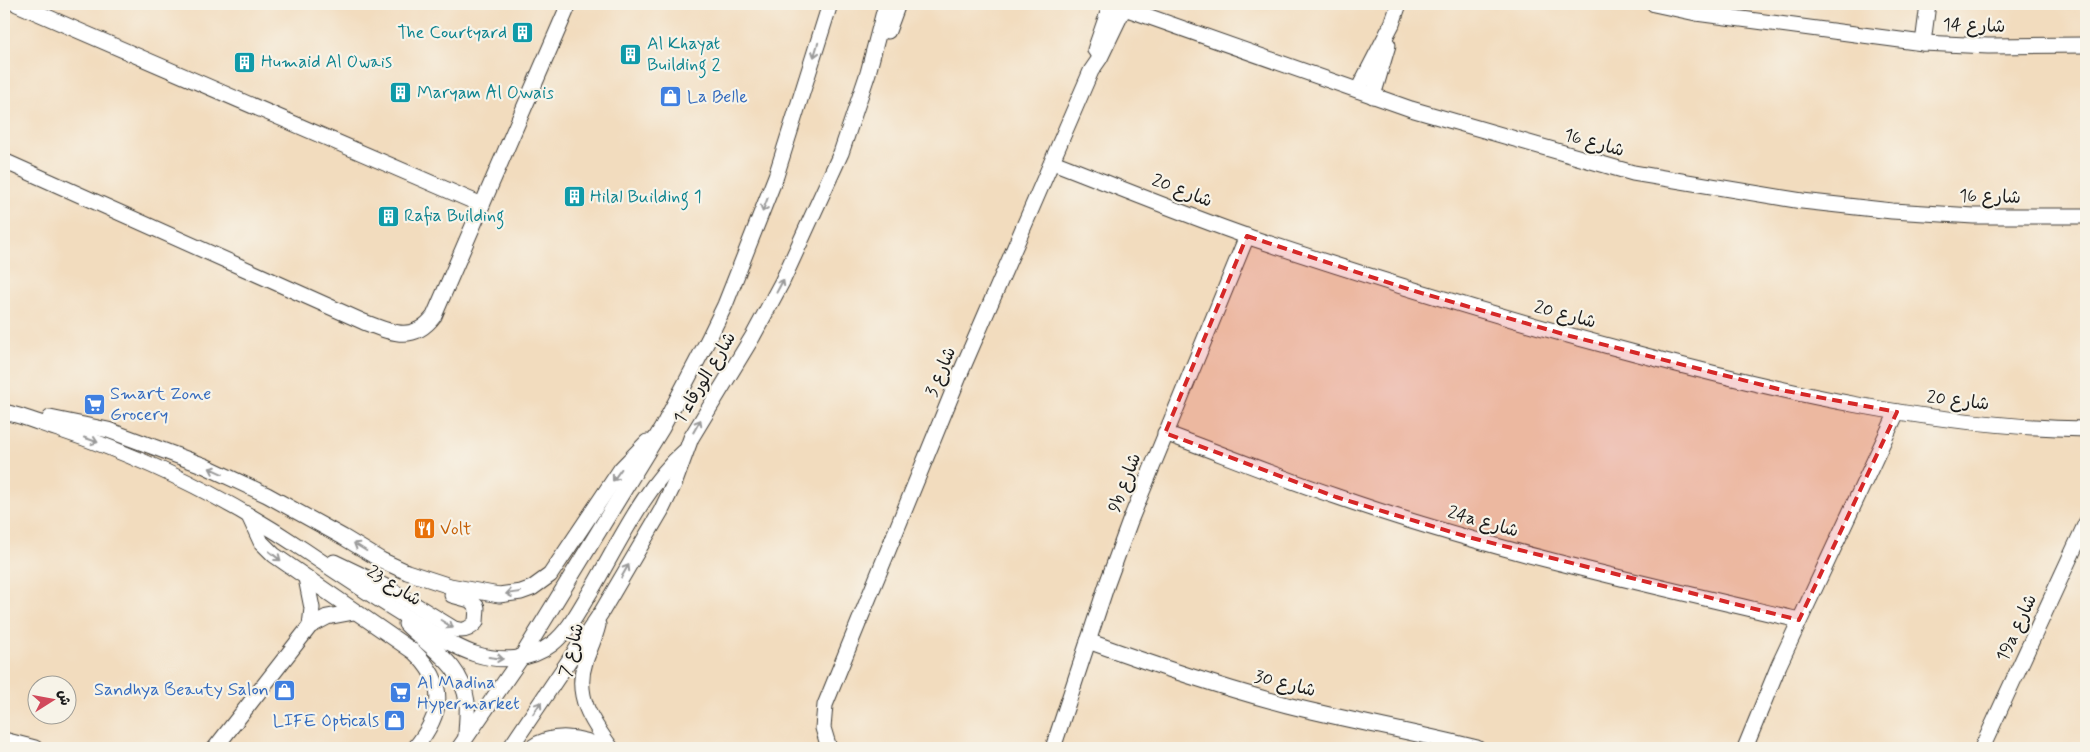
<svg xmlns="http://www.w3.org/2000/svg" width="2090" height="752" font-family="Mynerve,'Playpen Sans Arabic',sans-serif">
<style>
.lines{fill:none;stroke-linecap:round;stroke-linejoin:round}
.minor-casing{stroke:#3c3934;stroke-width:17}
.minor{stroke:#fff;stroke-width:15}
.oneway{stroke:#999}
.marked{fill:#d62828;fill-opacity:0.2;stroke:#d62828;stroke-width:4;stroke-dasharray:10 6;stroke-linejoin:round}
.labels{text-anchor:middle;dominant-baseline:central;stroke-width:4.5;stroke-linejoin:round;paint-order:stroke}
.street-label{font-size:18px;fill:#1c1c1c;stroke:#f7f3e8}
.culture-label{font-size:18px;fill:#0d838f;stroke:#f7f3e8;text-anchor:start}
.shop-label{font-size:18px;fill:#366cbe;stroke:#f7f3e8;text-anchor:start}
.food-label{font-size:18px;fill:#c56008;stroke:#f7f3e8;text-anchor:start}
</style>
<rect width="100%" height="100%" fill="#f7f3e8"/>
<filter id="ink" filterUnits="userSpaceOnUse"><feTurbulence type="fractalNoise" baseFrequency=".02" numOctaves="2"/><feDisplacementMap in="SourceGraphic" scale="10" xChannelSelector="R" yChannelSelector="G"/><feConvolveMatrix kernelMatrix="1 2 1 2 8 2 1 2 1" color-interpolation-filters="sRGB"/></filter>
<filter id="wash" filterUnits="userSpaceOnUse"><feTurbulence type="fractalNoise" baseFrequency=".0096" numOctaves="4" result="noise"/><feDisplacementMap in="SourceGraphic" scale="20" xChannelSelector="R" yChannelSelector="G"/><feGaussianBlur stdDeviation="1.12" result="paint"/><feColorMatrix in="noise" values="0 0 0 0 0 0 0 0 0 0 0 0 0 0 0 0 0 1.4 0 .05"/><feComposite in="paint" operator="in"/></filter>
<g filter="url(#wash)">
<rect width="100%" height="100%" fill="#f2dcbe"/>
</g>
<g filter="url(#ink)">
<g class="lines">
<defs>
<g id="minor">
<polyline points="17,4 482,205"/>
<polyline points="1113,4 1411,109 1633,173 1802,201 1892,211 1974,216 2086,216"/>
<polyline points="1654,4 1696,13 1923,43 1988,46 2086,45"/>
<polyline points="888,31 898,4"/>
<polyline points="1923,43 1928,4"/>
<polyline points="1095,50 1111,4"/>
<polyline points="1358,90 1392,24 1399,4"/>
<polyline points="1373,96 1388,45"/>
<path d="M4,161l360,161c26,10 49,22 70,-6l135,-312"/>
<path d="M1053,162c65,25 130,52 196,75 126,42 253,81 382,115 149,40 300,75 455,77"/>
<path d="M4,412c19,4 38,12 57,18 87,29 167,69 243,120 37,25 73,49 111,72 19,11 38,25 60,32 26,8 55,7 77,-10 18,-14 28,-36 40,-55 26,-44 53,-103 92,-137"/>
<polyline points="50,418 108,430 205,466 267,495 343,537 381,560 407,572 450,586 499,595 521,592 532,588 550,575 621,469 647,442"/>
<path d="M1165,433c57,21 113,44 170,63 151,53 309,88 464,124"/>
<path d="M249,516l12,26 13,13 140,97c35,33 28,62 1,96"/>
<path d="M334,562l52,25 68,42c10,3 16,0 22,-7l1,-15 -7,-7 -18,-5"/>
<polyline points="306,578 312,608 310,626"/>
<path d="M406,624c25,25 56,40 61,78 1,12 -1,24 -1,35"/>
<path d="M598,625c-3,13 -9,25 -13,37 -11,34 7,60 26,86"/>
<path d="M1088,641c66,24 132,46 199,64 63,16 127,27 190,43"/>
<polyline points="4,740 35,748"/>
<polyline points="215,748 310,626 327,617 354,612"/>
<polyline points="459,748 521,658 662,428 708,340 725,305 776,176 830,4"/>
<polyline points="510,748 601,613 661,511 675,482 691,438 753,336 782,282 841,153 868,73 886,4"/>
<path d="M531,748c22,-16 50,-11 73,0"/>
<polyline points="829,748 823,728 825,705 960,374 1091,71 1100,58 1124,8"/>
<polyline points="1053,748 1107,584 1130,521 1247,236"/>
<polyline points="1745,748 1779,665 1897,412"/>
<polyline points="1982,748 2086,523"/>
</g>
</defs>
<!-- minor casing -->
<use href="#minor" class="minor-casing"/>
<!-- minor -->
<use href="#minor" class="minor"/>
</g>
<!-- one-way arrows -->
<defs><path id="oneway-shaft" d="M-6 0H5M1.5-3L5.5 0L1.5 3" fill="none" stroke-width="1.6" stroke-linecap="round" stroke-linejoin="round" transform="scale(1.25)"/></defs>
<g class="oneway">
<use href="#oneway-shaft" transform="translate(816 50) rotate(107)"/>
<use href="#oneway-shaft" transform="translate(765 205) rotate(111)"/>
<use href="#oneway-shaft" transform="translate(780 286) rotate(-62)"/>
<use href="#oneway-shaft" transform="translate(697 426) rotate(-60)"/>
<use href="#oneway-shaft" transform="translate(91 440) rotate(19)"/>
<use href="#oneway-shaft" transform="translate(216 471) rotate(-156)"/>
<use href="#oneway-shaft" transform="translate(617 475) rotate(126)"/>
<use href="#oneway-shaft" transform="translate(360 547) rotate(-148)"/>
<use href="#oneway-shaft" transform="translate(275 556) rotate(38)"/>
<use href="#oneway-shaft" transform="translate(625 571) rotate(-60)"/>
<use href="#oneway-shaft" transform="translate(513 593) rotate(172)"/>
<use href="#oneway-shaft" transform="translate(447 624) rotate(32)"/>
<use href="#oneway-shaft" transform="translate(496 658) rotate(7)"/>
<use href="#oneway-shaft" transform="translate(537 708) rotate(-56)"/>
</g>
</g>
<!-- marked area -->
<path class="marked" d="M1247,236l164,54 159,46 216,55 111,21 -98,208 -331,-83 -132,-40 -171,-64z"/>
<!-- icons -->
<defs>
<symbol id="building-square" viewBox="-11 -11 22 22"><rect x="-9" y="-9" width="18" height="18" rx="4" fill="#0f9aa8" stroke="#f7f3e8"/><path d="M-4-6H4V6H1V3H-1V6H-4ZM-2.5-4.3h1.7v1.8h-1.7ZM.8-4.3h1.7v1.8H.8ZM-2.5-1h1.7V.8h-1.7ZM.8-1h1.7V.8H.8Z" fill="#fff"/></symbol>
<symbol id="shop-square" viewBox="-11 -11 22 22"><rect x="-9" y="-9" width="18" height="18" rx="4" fill="#3f7fe0" stroke="#f7f3e8"/><path d="M-5-2.5h2.3a2.7 3.5 0 0 1 5.4 0H5L5.5 6h-11ZM-1.5-2.5h3a1.5 2.3 0 0 0-3 0Z" fill="#fff"/></symbol>
<symbol id="supermarket-square" viewBox="-11 -11 22 22"><rect x="-9" y="-9" width="18" height="18" rx="4" fill="#3f7fe0" stroke="#f7f3e8"/><path d="M-6-5.5h2.5l.6 2H6L4.5 2H-2.5L-4.4-4H-6ZM-1.5 3.2a1.3 1.3 0 1 0 .1 0ZM3 3.2a1.3 1.3 0 1 0 .1 0Z" fill="#fff"/></symbol>
<symbol id="restaurant-square" viewBox="-11 -11 22 22"><rect x="-9" y="-9" width="18" height="18" rx="4" fill="#e8710a" stroke="#f7f3e8"/><path d="M-5-6h1v4h1v-4h1v4h1v-4h1v5L-1.5 .5V6h-2V.5L-5-1ZM5-6V6H3V1.5H1.5Q1.5-4 5-6Z" fill="#fff"/></symbol>
</defs>
<g fill-rule="evenodd">
<use href="#building-square" x="510" y="20" width="25" height="25"/>
<use href="#building-square" x="618" y="42" width="25" height="25"/>
<use href="#building-square" x="232" y="50" width="25" height="25"/>
<use href="#building-square" x="388" y="80" width="25" height="25"/>
<use href="#shop-square" x="658" y="84" width="25" height="25"/>
<use href="#building-square" x="562" y="184" width="25" height="25"/>
<use href="#building-square" x="376" y="204" width="25" height="25"/>
<use href="#supermarket-square" x="82" y="392" width="25" height="25"/>
<use href="#restaurant-square" x="412" y="516" width="25" height="25"/>
<use href="#shop-square" x="272" y="678" width="25" height="25"/>
<use href="#supermarket-square" x="388" y="680" width="25" height="25"/>
<use href="#shop-square" x="382" y="708" width="25" height="25"/>
</g>
<g class="labels">
<!-- street labels -->
<g class="street-label">
<text transform="translate(1974 26) rotate(2)">شارع 14</text>
<text transform="translate(1594 143) rotate(16)">شارع 16</text>
<text transform="translate(1182 191) rotate(21)">شارع 20</text>
<text transform="translate(1990 197) rotate(2)">شارع 16</text>
<text transform="translate(1565 315) rotate(15)">شارع 20</text>
<text transform="translate(941 372) rotate(-67)">شارع 3</text>
<text transform="translate(705 378) rotate(-59)">شارع الورقاء 1</text>
<text transform="translate(1958 401) rotate(7)">شارع 20</text>
<text transform="translate(1125 483) rotate(-69)">9b شارع</text>
<text transform="translate(1483 522) rotate(16)">24a شارع</text>
<text transform="translate(394 586) rotate(32)">شارع 23</text>
<text transform="translate(2017 628) rotate(-65)">19a شارع</text>
<text transform="translate(572 650) rotate(-76)">شارع 7</text>
<text transform="translate(1285 684) rotate(14)">شارع 30</text>
</g>
<!-- culture labels -->
<g class="culture-label">
<text x="507" y="33" text-anchor="end">The Courtyard</text>
<text x="647" y="44">Al Khayat<tspan x="647" dy="21">Building 2</tspan></text>
<text x="261" y="62">Humaid Al Owais</text>
<text x="417" y="93">Maryam Al Owais</text>
<text x="590" y="197">Hilal Building 1</text>
<text x="404" y="216">Rafia Building</text>
</g>
<!-- shop labels -->
<g class="shop-label">
<text x="687" y="97">La Belle</text>
<text x="110" y="394">Smart Zone<tspan x="110" dy="21">Grocery</tspan></text>
<text x="417" y="683">Al Madina<tspan x="417" dy="21">Hypermarket</tspan></text>
<text x="269" y="690" text-anchor="end">Sandhya Beauty Salon</text>
<text x="379" y="721" text-anchor="end">LIFE Opticals</text>
</g>
<!-- food labels -->
<g class="food-label">
<text x="440" y="529">Volt</text>
</g>
</g>
<!-- margin -->
<rect width="2090" height="752" fill="none" stroke="#f7f3e8" stroke-width="20"/>
<!-- north arrow -->
<g transform="translate(52 700) rotate(79)"><circle r="24" fill="#f7f3e8" stroke="#9f9d96"/>
<path d="M0-4L9 19L0 12L-9 19Z" fill="#d1495b"/>
<text y="-8" font-size="14" font-weight="bold" text-anchor="middle" fill="#1c1c1c">ش</text>
</g>
</svg>
